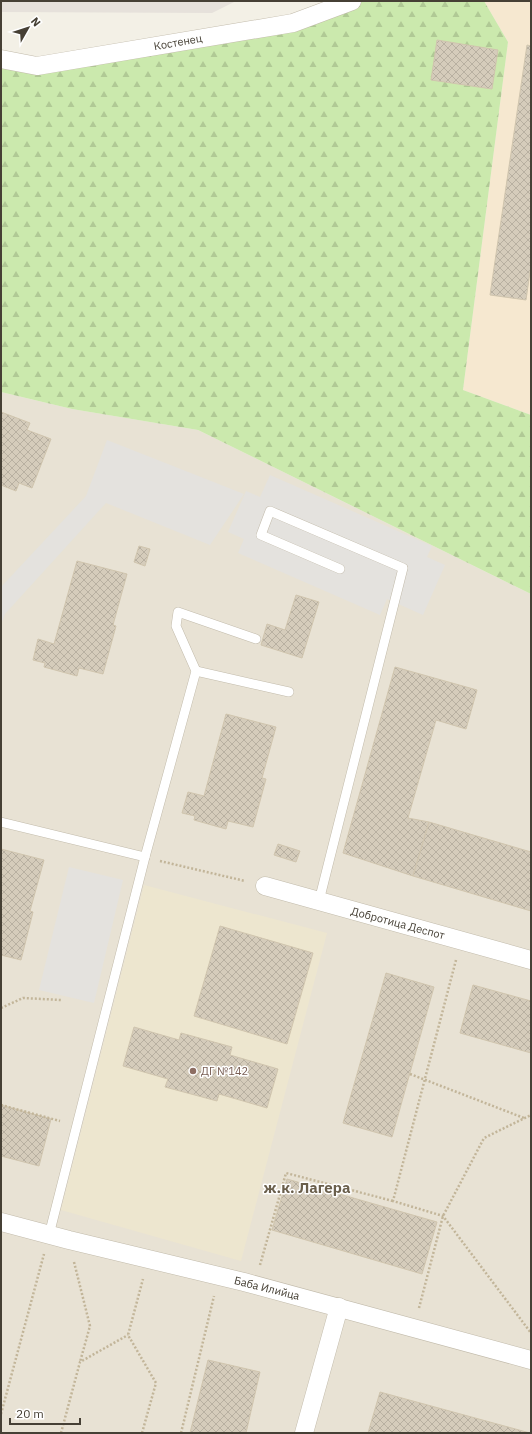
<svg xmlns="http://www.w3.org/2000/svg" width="532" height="1434" font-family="'IBM Plex Sans',sans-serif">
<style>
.residential{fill:#e8e2d4}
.commercial{fill:#f6e8d0}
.industrial{fill:#e6e1db}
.education{fill:#ede6cf}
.forest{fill:url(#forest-firs)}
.parking{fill:#e4e2de}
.building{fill:url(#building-cross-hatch);stroke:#d0c5ae}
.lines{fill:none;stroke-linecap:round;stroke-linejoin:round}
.lane-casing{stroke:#c2bbab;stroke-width:10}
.street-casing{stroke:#c2bbab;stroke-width:19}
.path{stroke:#c2b599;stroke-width:2.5;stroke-dasharray:2 2;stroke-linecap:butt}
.lane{stroke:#fff;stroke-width:9}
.street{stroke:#fff;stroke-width:18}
.education-dot{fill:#8d6e63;stroke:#fff;stroke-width:1.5}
.labels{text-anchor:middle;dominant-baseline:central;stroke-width:3;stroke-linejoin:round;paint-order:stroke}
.street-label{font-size:11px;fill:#464035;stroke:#fff}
.education-label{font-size:11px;fill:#785e54;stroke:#fff;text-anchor:start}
.district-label{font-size:15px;font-weight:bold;fill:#6a5f4c;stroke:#fff}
</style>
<defs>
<pattern id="forest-firs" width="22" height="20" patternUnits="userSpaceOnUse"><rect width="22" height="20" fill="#cbe9ad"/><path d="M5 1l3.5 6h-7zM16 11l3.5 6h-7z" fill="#b0c995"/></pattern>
<pattern id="building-cross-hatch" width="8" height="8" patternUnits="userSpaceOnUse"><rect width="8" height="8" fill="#d5ccbb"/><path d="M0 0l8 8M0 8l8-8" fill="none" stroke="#b8b0a1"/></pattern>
</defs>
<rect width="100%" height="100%" fill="#f3f0e6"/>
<!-- residential -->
<polygon class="residential" points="1,392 72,409 198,430 531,594 531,1433 1,1433"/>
<!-- commercial -->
<polygon class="commercial" points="484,1 531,1 531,415 463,390 508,42"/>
<!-- industrial -->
<polygon class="industrial" points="1,1 236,1 212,13 1,12"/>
<!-- education -->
<polygon class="education" points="144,885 327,933 241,1261 61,1210"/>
<!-- forest -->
<polygon class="forest" points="352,1 484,1 508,42 463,390 531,415 531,594 198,430 72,409 1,392 1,64 293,23"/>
<!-- parking -->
<g class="parking">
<polygon points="107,440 244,494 210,545 106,503 5,614 1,624 1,587 86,496"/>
<polygon points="270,475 432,546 427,557 445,565 423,615 387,599 380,615 238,553 244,539 228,532 246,491 260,497"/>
<polygon points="69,867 123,880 94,1003 39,990"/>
</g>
<!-- building -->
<g class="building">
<polygon points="437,40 498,50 492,89 431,80"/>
<polygon points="527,45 531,46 531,265 526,300 490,295"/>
<polygon points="1,412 30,423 27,430 51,439 32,488 19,483 16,491 1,485"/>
<polygon points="139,546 150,549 145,566 134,562"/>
<polygon points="77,561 127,574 113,625 116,626 103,674 79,668 77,676 44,667 45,663 33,660 38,639 54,644"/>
<polygon points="296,595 319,602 302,658 261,645 267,624 285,630"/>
<polygon points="395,667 477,690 466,729 436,720 408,818 429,822 413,876 343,853"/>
<polygon points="226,714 276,727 262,778 266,779 253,827 228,821 226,829 194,820 195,816 182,813 188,792 204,796"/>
<polygon points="429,822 531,852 531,911 413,876"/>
<polygon points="278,844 300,851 296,862 274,855"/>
<polygon points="1,849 44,860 30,911 33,912 21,960 1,955"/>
<polygon points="220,926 313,953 287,1044 194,1016"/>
<polygon points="386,973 434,987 392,1137 343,1123"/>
<polygon points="473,985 531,1001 531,1053 460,1033"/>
<polygon points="134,1027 179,1040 181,1033 232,1047 230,1055 278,1069 267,1108 219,1094 217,1101 165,1087 168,1079 123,1066"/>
<polygon points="1,1105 51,1119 39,1166 1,1156"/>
<polygon points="287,1179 437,1222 422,1274 272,1230"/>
<polygon points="208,1360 260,1372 246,1433 190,1433"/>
<polygon points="380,1392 530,1433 368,1433"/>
</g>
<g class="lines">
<defs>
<g id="lane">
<polyline points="196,671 289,692"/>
<polyline points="1,822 145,857"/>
<polyline points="319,901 403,568 270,511 261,535 340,569"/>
<polyline points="49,1235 145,857 196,671 176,626 178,612 256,639"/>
</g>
<g id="street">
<polyline points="1,59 37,66 293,23 352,1"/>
<polyline points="265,886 531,960"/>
<polyline points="1,1222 69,1240 244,1282 531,1360"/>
<polyline points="304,1433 339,1307"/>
</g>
</defs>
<!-- lane casing -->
<use href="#lane" class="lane-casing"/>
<!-- street casing -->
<use href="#street" class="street-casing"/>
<!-- path -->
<g class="path">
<polyline points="160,861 245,881"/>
<polyline points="456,960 393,1201 443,1216 531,1333"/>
<polyline points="1,1008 23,998 61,1000"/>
<polyline points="410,1074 524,1118"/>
<polyline points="1,1105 60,1121"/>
<polyline points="74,1262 90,1326 80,1362"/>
<polyline points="260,1265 286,1173 393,1201"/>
<polyline points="419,1308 443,1216 484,1138 531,1115"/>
<polyline points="1,1414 44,1254"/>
<polyline points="61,1433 80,1362 128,1335"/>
<polyline points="142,1433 156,1383 128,1335 143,1279"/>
<polyline points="181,1433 214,1296"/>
</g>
<!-- lane -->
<use href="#lane" class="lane"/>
<!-- street -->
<use href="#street" class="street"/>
</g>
<!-- markers -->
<circle class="education-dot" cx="193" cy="1071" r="4"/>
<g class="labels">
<!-- street labels -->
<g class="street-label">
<text transform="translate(178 42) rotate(-10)">Костенец</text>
<text transform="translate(398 923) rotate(15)">Добротица Деспот</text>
<text transform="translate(267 1288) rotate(14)">Баба Илийца</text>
</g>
<!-- education labels -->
<g class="education-label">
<text x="201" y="1071">ДГ №142</text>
</g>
<!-- district labels -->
<g class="district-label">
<text x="307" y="1187">ж.к. Лагера</text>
</g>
</g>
<!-- border -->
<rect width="532" height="1434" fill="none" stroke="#464035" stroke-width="4"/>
<!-- north arrow -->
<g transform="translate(28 28) rotate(51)" stroke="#ffffff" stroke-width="3" paint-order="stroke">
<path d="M0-3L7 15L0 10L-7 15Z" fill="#464035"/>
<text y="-6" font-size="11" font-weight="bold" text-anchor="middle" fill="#464035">N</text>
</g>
<!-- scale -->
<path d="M10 1418v6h70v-6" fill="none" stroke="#464035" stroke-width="2"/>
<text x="16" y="1418" font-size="12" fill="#464035" stroke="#ffffff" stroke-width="3" paint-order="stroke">20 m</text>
</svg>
